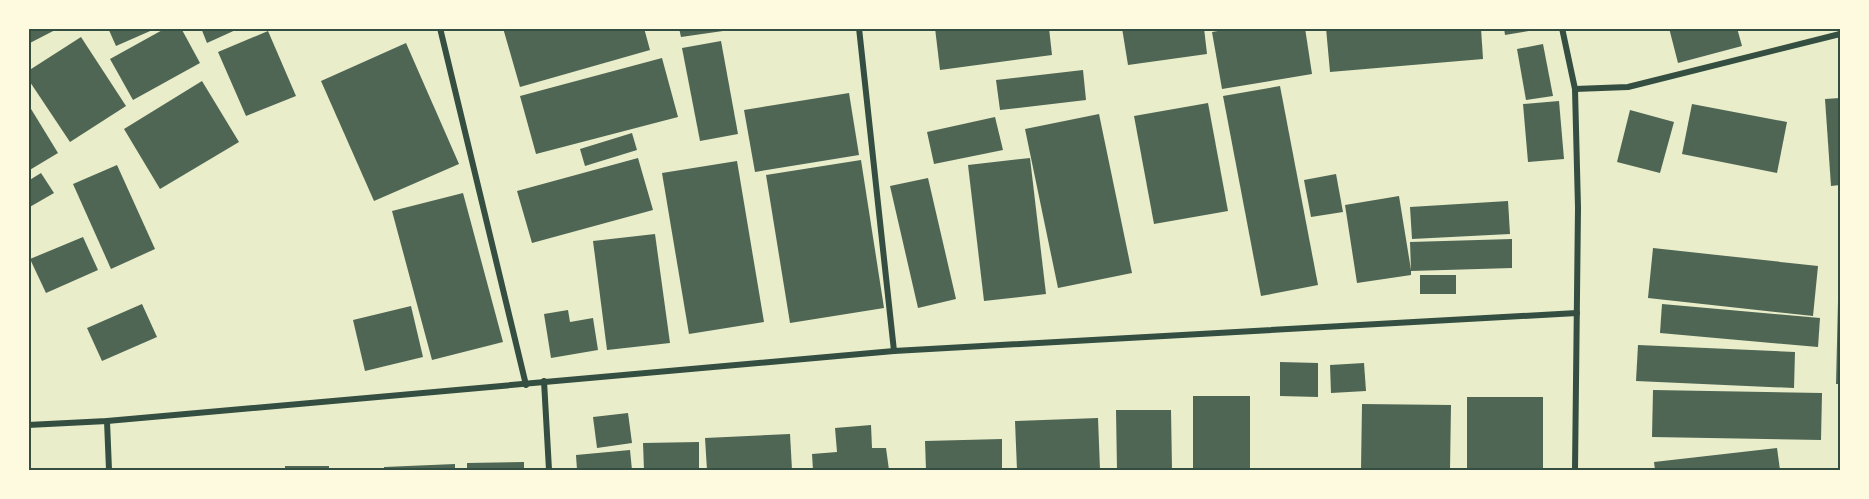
<svg xmlns="http://www.w3.org/2000/svg" width="1869" height="499" font-family="Signika,sans-serif">
<style>
.building{fill:#4f6655}
.lines{fill:none;stroke-linecap:round;stroke-linejoin:round}
.minor{stroke:#344e41;stroke-width:6}
.neatline{fill:none;stroke:#344e41;stroke-width:2}
</style>
<rect width="100%" height="100%" fill="#e9edc9"/>
<!-- building -->
<g class="building">
<polygon points="28,28 59,28 28,44"/>
<polygon points="108,28 157,28 116,46"/>
<polygon points="166,28 181,28 200,63 133,100 110,59"/>
<polygon points="201,28 240,28 207,43"/>
<polygon points="503,28 644,28 650,50 520,87"/>
<polygon points="679,28 730,28 730,30 681,37"/>
<polygon points="935,28 1049,28 1052,55 940,70"/>
<polygon points="1122,28 1204,28 1207,54 1128,65"/>
<polygon points="1235,28 1305,28 1312,74 1222,89 1212,32"/>
<polygon points="1326,28 1481,28 1483,59 1330,72"/>
<polygon points="1504,28 1535,28 1535,30 1505,35"/>
<polygon points="1669,28 1737,28 1742,46 1678,63"/>
<polygon points="268,31 296,96 246,116 218,52"/>
<polygon points="81,37 126,106 70,142 28,79 28,71"/>
<polygon points="721,41 738,134 700,141 682,48"/>
<polygon points="406,43 459,164 374,201 321,81"/>
<polygon points="1543,44 1553,96 1526,100 1517,49"/>
<polygon points="662,58 678,117 536,154 520,96"/>
<polygon points="1083,70 1086,100 1000,110 996,80"/>
<polygon points="202,81 239,142 160,189 124,129"/>
<polygon points="1280,86 1318,285 1261,296 1223,96"/>
<polygon points="849,93 859,155 755,172 744,110"/>
<polygon points="1840,98 1840,185 1831,186 1825,99"/>
<polygon points="1559,101 1564,159 1528,162 1523,104"/>
<polygon points="1208,103 1228,211 1154,224 1134,116"/>
<polygon points="28,104 58,153 28,171"/>
<polygon points="1692,104 1787,122 1777,173 1682,154"/>
<polygon points="1630,110 1674,122 1660,173 1617,162"/>
<polygon points="1099,114 1132,273 1058,288 1025,129"/>
<polygon points="995,117 1003,150 934,164 927,132"/>
<polygon points="632,133 637,150 585,166 580,149"/>
<polygon points="638,158 653,210 532,243 517,191"/>
<polygon points="1030,158 1046,294 984,301 968,165"/>
<polygon points="861,160 884,308 790,323 766,175"/>
<polygon points="737,161 764,322 689,334 662,173"/>
<polygon points="117,165 155,249 111,269 73,184"/>
<polygon points="41,173 54,193 28,208 28,181"/>
<polygon points="1336,174 1343,212 1311,217 1304,180"/>
<polygon points="928,178 956,299 918,308 890,186"/>
<polygon points="463,193 503,342 432,360 392,211"/>
<polygon points="1399,196 1411,270 1410,242 1512,239 1512,268 1411,271 1411,275 1357,283 1345,205"/>
<polygon points="1508,201 1510,234 1412,239 1410,207"/>
<polygon points="655,234 670,343 607,350 593,241"/>
<polygon points="83,237 98,270 46,293 30,259"/>
<polygon points="1653,248 1818,266 1813,316 1648,298"/>
<rect x="1420" y="275" width="36" height="19"/>
<polygon points="1838,301 1840,301 1840,384 1836,384"/>
<polygon points="142,304 157,337 102,361 87,328"/>
<polygon points="1662,304 1820,318 1818,347 1660,333"/>
<polygon points="411,306 423,357 365,371 353,320"/>
<polygon points="568,310 570,322 593,318 598,350 551,358 544,314"/>
<polygon points="1638,345 1795,352 1794,388 1636,381"/>
<polygon points="1280,362 1318,363 1318,397 1280,396"/>
<polygon points="1364,363 1366,391 1331,393 1330,365"/>
<polygon points="1653,390 1822,393 1821,440 1652,437"/>
<rect x="1193" y="396" width="57" height="74"/>
<rect x="1467" y="397" width="76" height="73"/>
<polygon points="1362,404 1451,405 1450,470 1361,470"/>
<polygon points="1116,410 1171,410 1172,470 1117,470"/>
<polygon points="628,413 632,443 597,448 593,417"/>
<polygon points="1098,418 1100,470 1017,470 1015,421"/>
<polygon points="871,425 872,448 886,448 889,470 813,470 812,454 837,452 835,428"/>
<polygon points="790,434 792,470 707,470 705,438"/>
<polygon points="1002,439 1002,470 926,470 925,441"/>
<polygon points="699,442 699,470 644,470 643,443"/>
<polygon points="1777,448 1780,470 1655,470 1654,462"/>
<polygon points="630,450 632,470 577,470 576,455"/>
<polygon points="524,462 524,470 467,470 467,463"/>
<polygon points="455,464 455,470 384,470 384,467"/>
<rect x="285" y="466" width="44" height="4"/>
</g>
<g class="lines">
<!-- minor -->
<g class="minor">
<polyline points="440,28 526,385"/>
<polyline points="859,28 894,351"/>
<polyline points="1562,28 1575,89 1578,208 1575,470"/>
<polyline points="1575,89 1628,87 1840,34"/>
<polyline points="544,381 549,470"/>
<polyline points="107,421 109,470"/>
<polyline points="28,425 107,421 894,351 1577,313"/>
</g>
</g>
<!-- border -->
<rect width="1869" height="499" fill="none" stroke="#fefae0" stroke-width="60"/>
<rect x="30" y="30" width="1809" height="439" class="neatline"/>
</svg>
